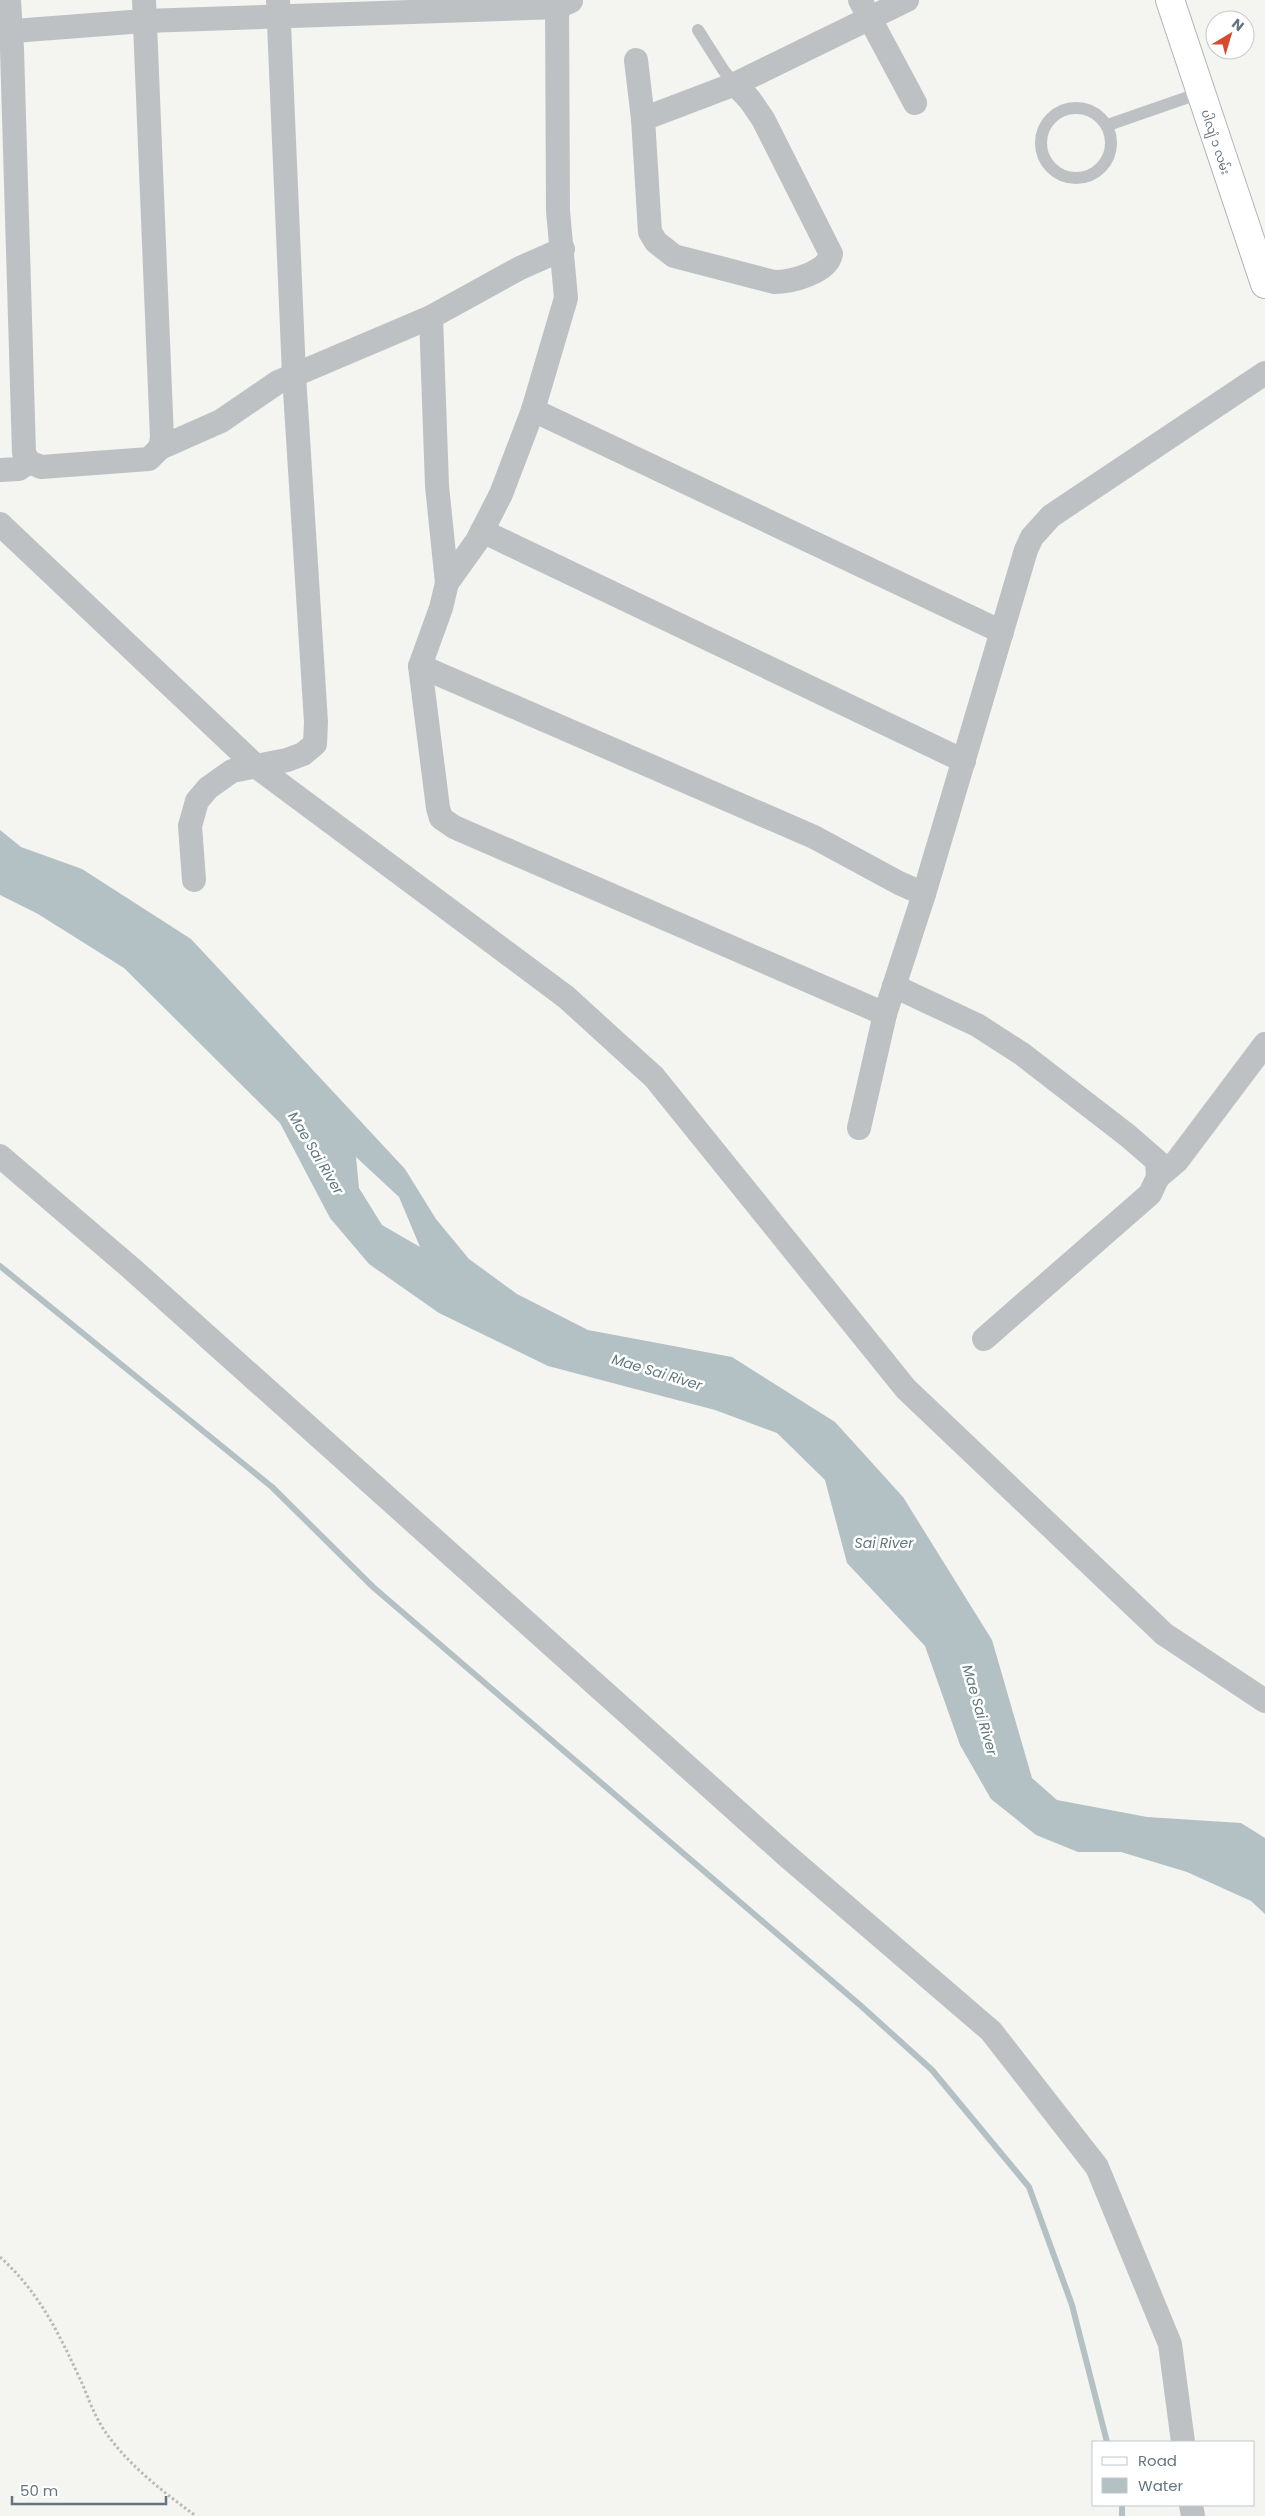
<svg xmlns="http://www.w3.org/2000/svg" width="1265" height="2516" font-family="Poppins,'Noto Sans Myanmar',sans-serif">
<style>
.water{fill:#b4c1c4;fill-rule:evenodd}
.lines{fill:none;stroke-linecap:round;stroke-linejoin:round}
.stream{stroke:#b4c1c4;stroke-width:6}
.secondary-casing{stroke:#b0b5b8;stroke-width:30}
.path{stroke:#b7babc;stroke-width:3;stroke-dasharray:2.5 2.5;stroke-linecap:butt}
.lane{stroke:#bdc1c4;stroke-width:12}
.street{stroke:#bdc1c4;stroke-width:24}
.secondary{stroke:#fff;stroke-width:28}
.labels{text-anchor:middle;dominant-baseline:central;stroke-width:5;stroke-linejoin:round;paint-order:stroke}
.street-label{font-size:12px;fill:#65757f;stroke:#fff}
.water-label{font-size:14px;font-style:italic;fill:#60777d;stroke:#fff}
</style>
<rect width="100%" height="100%" fill="#f4f4f0"/>
<!-- water -->
<path class="water" d="M0,830l21,17 61,22 109,70 214,230 31,50 33,40 48,35 71,36 144,27 103,65 68,75 89,143 40,138 25,22 90,17 94,6 24,15v76l-14,-13 -64,-29 -66,-20h-43l-42,-17 -45,-36 -31,-54 -35,-99 -78,-83 -22,-83 -48,-47 -62,-23 -167,-44 -109,-53 -70,-49 -39,-46 -50,-95 -156,-155 -86,-54 -38,-19zM356,1157l43,40 21,50 -38,-22 -23,-37z"/>
<g class="lines">
<!-- stream -->
<g class="stream">
<polyline points="0,1266 272,1487 373,1587 860,2005 932,2070 1029,2187 1072,2305 1107,2442"/>
<polyline points="1122,2505 1122,2516"/>
</g>
<defs>
<polyline id="secondary" points="1170,0 1265,284"/>
</defs>
<!-- secondary casing -->
<use href="#secondary" class="secondary-casing"/>
<!-- path -->
<path class="path" d="M0,2257c40,36 59,77 81,124 7,16 13,34 23,49 23,34 59,62 92,86"/>
<!-- lane -->
<g class="lane">
<polyline points="698,30 724,71 735,84"/>
<circle cx="1076" cy="143" r="35"/>
<polyline points="1108,125 1200,93"/>
</g>
<!-- street -->
<g class="street">
<polyline points="9,0 12,49 24,453 29,462 41,467 149,459 160,448 162,438 144,0"/>
<polyline points="557,0 558,211 566,298 533,410 501,494 477,541 447,583 441,608 420,666 438,808 441,818 454,827 885,1014"/>
<polyline points="860,0 915,103"/>
<polyline points="0,32 144,21 558,7 571,1"/>
<path d="M636,60l7,59 7,113 6,10 18,14 100,26c17,0 53,-9 57,-28l-68,-135 -13,-19 -15,-16"/>
<polyline points="643,119 735,84 907,0"/>
<polyline points="431,317 437,486 447,583"/>
<polyline points="533,410 1002,632"/>
<polyline points="160,448 221,421 278,382 431,317 520,268 563,249"/>
<polyline points="0,470 19,469 29,462"/>
<polyline points="0,524 257,767 566,997 654,1077 906,1389 1164,1634 1265,1701"/>
<polyline points="482,531 964,761"/>
<polyline points="420,666 814,837 899,883 924,894"/>
<polyline points="194,880 190,826 197,801 208,788 232,771 287,760 303,754 315,744 316,722 294,375 278,0"/>
<polyline points="894,986 977,1025 1022,1054 1127,1135 1157,1161 1158,1177 1150,1194 984,1339"/>
<polyline points="859,1128 885,1014 924,894 1026,550 1032,537 1051,516 1265,373"/>
<polyline points="0,1156 131,1268 786,1855 991,2031 1097,2167 1170,2344 1183,2442"/>
<polyline points="1158,1177 1177,1161 1265,1044"/>
<polyline points="1191,2505 1193,2516"/>
</g>
<!-- secondary -->
<use href="#secondary" class="secondary"/>
</g>
<g class="labels">
<!-- street labels -->
<g class="street-label">
<text transform="translate(1216 142) rotate(72)">ပါလျံ ၁ လမ်း</text>
</g>
<!-- water labels -->
<g class="water-label">
<text transform="translate(316 1153) rotate(59)">Mae Sai River</text>
<text transform="translate(657 1372) rotate(17)">Mae Sai River</text>
<text x="884" y="1543">Sai River</text>
<text transform="translate(980 1710) rotate(74)">Mae Sai River</text>
</g>
</g>
<!-- legend -->
<rect x="1092" y="2441" width="162" height="65" fill="#ffffff" stroke="#c1c8cc"/>
<rect x="1102" y="2457" width="25" height="8" fill="#ffffff" stroke="#c1c8cc"/>
<text x="1138" y="2466" font-size="15" fill="#65757f">Road</text>
<rect x="1102" y="2478" width="25" height="15" fill="#b4c1c4" stroke="#c1c8cc"/>
<text x="1138" y="2491" font-size="15" fill="#65757f">Water</text>
<!-- north arrow -->
<g transform="translate(1230 35) rotate(38)"><circle r="24" fill="#ffffff" stroke="#c1c8cc"/>
<path d="M0-4L9 19L0 12L-9 19Z" fill="#d64a2e"/>
<text y="-8" font-size="14" font-weight="bold" text-anchor="middle" fill="#65757f">N</text>
</g>
<!-- scale -->
<path d="M12 2496v8h154v-8" fill="none" stroke="#65757f" stroke-width="2.5"/>
<text x="20" y="2496" font-size="15" fill="#65757f" stroke="#ffffff" stroke-width="4" paint-order="stroke">50 m</text>
</svg>
